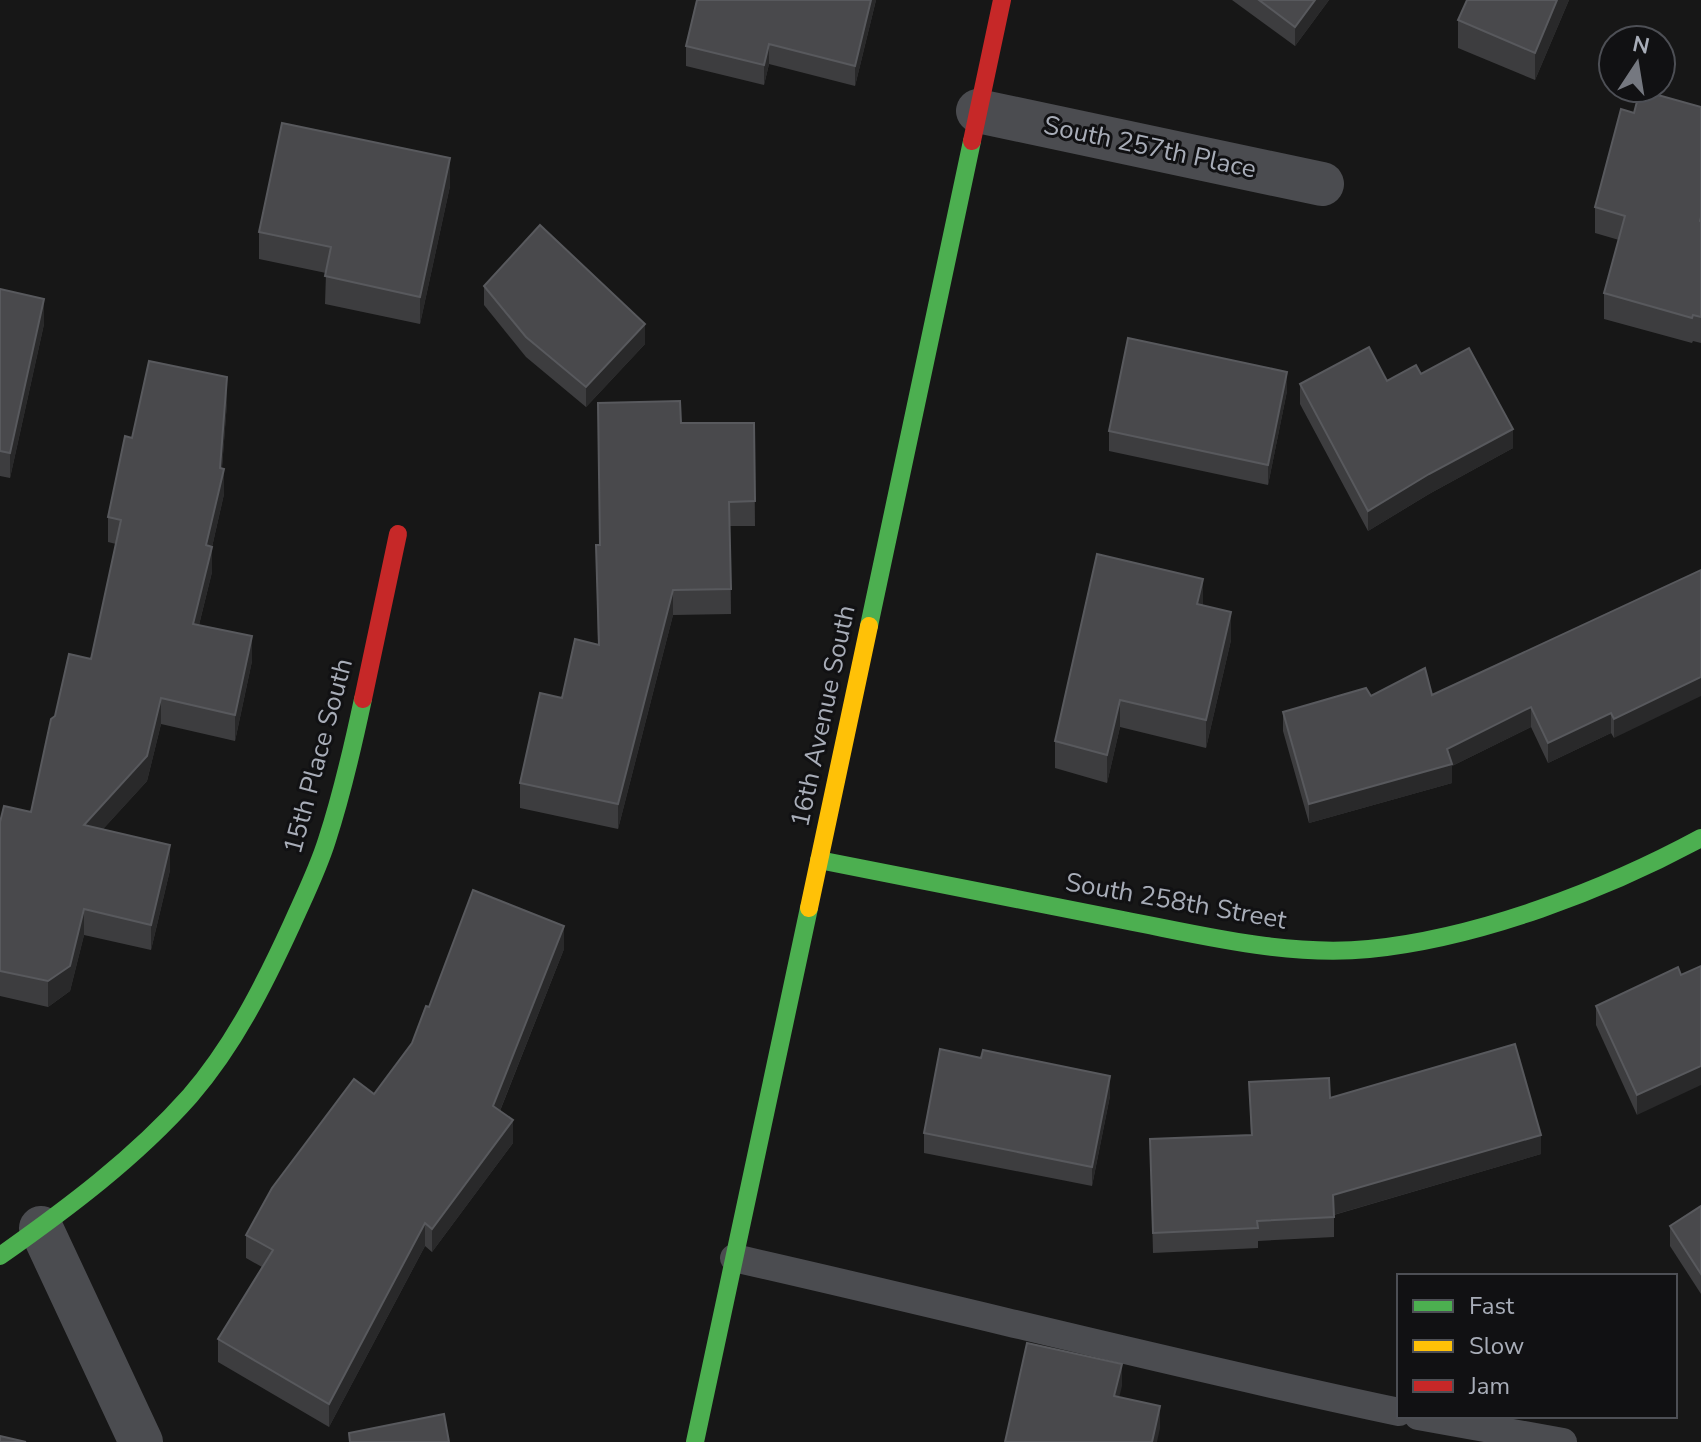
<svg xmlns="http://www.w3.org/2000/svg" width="1701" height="1442" font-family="'Nunito Sans',sans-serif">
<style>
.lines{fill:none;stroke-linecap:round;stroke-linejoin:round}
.lane{stroke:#4b4c50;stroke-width:28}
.street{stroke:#4b4c50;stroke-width:44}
.fast{stroke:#4caf50;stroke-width:18}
.slow{stroke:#ffc107;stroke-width:18}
.jam{stroke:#c62828;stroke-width:18}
.wall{fill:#3d3d3f}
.shaded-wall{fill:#29292a}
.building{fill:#49494c;stroke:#58595d;stroke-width:2}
.labels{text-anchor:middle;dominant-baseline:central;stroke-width:6;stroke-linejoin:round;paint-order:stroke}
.street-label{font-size:26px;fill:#a8adb8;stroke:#111113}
</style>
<rect width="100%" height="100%" fill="#171717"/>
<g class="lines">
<!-- lane -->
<g class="lane">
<path d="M734,1258c222,50 442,107 665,154"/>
<polyline points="1418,1416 1563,1442"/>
</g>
<!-- street -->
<g class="street">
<polyline points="978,111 1322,184"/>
<polyline points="41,1228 141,1442"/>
</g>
<!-- fast -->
<g class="fast">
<polyline points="869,626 972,141"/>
<path d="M819,860c101,20 202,40 304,60 79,15 164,37 246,29 110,-11 236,-59 332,-111"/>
<path d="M0,1256c68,-48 135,-98 190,-160 44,-51 74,-111 102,-172 12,-27 26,-55 35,-84 15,-46 26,-94 36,-141"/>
<polyline points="695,1442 809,908"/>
</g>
<!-- slow -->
<polyline class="slow" points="809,908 869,626"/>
<!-- jam -->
<g class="jam">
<polyline points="972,141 1002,0"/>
<polyline points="363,699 398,534"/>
</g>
</g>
<!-- wall -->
<g class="wall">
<polygon points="876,0 855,86 769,64 764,85 686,66 686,46"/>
<polygon points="1232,0 1329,0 1295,46"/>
<polygon points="1467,0 1569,0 1535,80 1458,48 1458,20"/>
<polygon points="1701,107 1701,343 1693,341 1692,343 1604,319 1604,293 1619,240 1595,233 1595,207 1634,113"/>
<polygon points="450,186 420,324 325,304 326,273 259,259 259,232"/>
<polygon points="484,286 645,344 586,407 526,357 484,305"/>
<polygon points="0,289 44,324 10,478 0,476"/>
<polygon points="1421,374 1513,448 1429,494 1368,531 1300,404 1300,384 1387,381"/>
<polygon points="1287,391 1268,485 1109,451 1109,431"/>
<polygon points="227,402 222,468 224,494 212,547 212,572 199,625 252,661 235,741 161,724 147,781 103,829 170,870 151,950 84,935 70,991 48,1007 0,996 0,822 31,812 55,716 91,659 116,544 108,542 108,517 132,438"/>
<polygon points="681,423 754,423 755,526 730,526 731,614 673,615 618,829 520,808 520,783 562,698 598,645 596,545 599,545"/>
<polygon points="1701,570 1614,738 1611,733 1548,763 1531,727 1452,766 1452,783 1309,823 1283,731 1283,712 1371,696 1432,695"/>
<polygon points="1203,605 1231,640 1206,748 1120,727 1107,783 1055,768 1055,741"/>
<polygon points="564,949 500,1111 513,1143 432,1252 425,1246 329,1427 218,1362 218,1339 262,1267 246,1258 246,1235 374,1094 412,1043 429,1007"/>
<polygon points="1678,967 1637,1115 1596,1025 1596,1006"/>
<polygon points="1249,1082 1330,1098 1541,1154 1334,1215 1334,1237 1258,1241 1258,1248 1153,1253 1150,1139 1251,1135"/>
<polygon points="1110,1096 1092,1186 924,1153 924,1133"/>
<polygon points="1701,1206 1701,1294 1670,1246 1670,1226"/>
</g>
<!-- shaded-wall -->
<g class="shaded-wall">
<polygon points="871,0 876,0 855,86 855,66"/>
<polygon points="1315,0 1329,0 1295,46 1295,27"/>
<polygon points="1557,0 1569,0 1535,80 1535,53"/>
<polygon points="769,44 769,64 764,85 764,65"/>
<polygon points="450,158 450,186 420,324 420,297"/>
<polygon points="44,299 44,324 10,478 10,453"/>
<polygon points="645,324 645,344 586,407 586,387"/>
<polygon points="1287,372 1287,391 1268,485 1268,465"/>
<polygon points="227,377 227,402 221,480 224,469 224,494 212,547 212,572 193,649 193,624 220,468"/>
<polygon points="1513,429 1513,448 1429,494 1368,531 1368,511 1429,474"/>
<polygon points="1203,579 1203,606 1197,604"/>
<polygon points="673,590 673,615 618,829 618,804"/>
<polygon points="1231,612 1231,640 1206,748 1206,720"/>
<polygon points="252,636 252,661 235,741 235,715"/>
<polygon points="1701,677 1701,696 1614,738 1614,719"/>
<polygon points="161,698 161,724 147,781 84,850 84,825"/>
<polygon points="1120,700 1120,727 1107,783 1107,755"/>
<polygon points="1531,707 1531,727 1452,766 1452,783 1309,823 1309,804 1447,749"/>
<polygon points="1611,713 1611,733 1548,763 1548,743"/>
<polygon points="170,845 170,870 151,950 151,925"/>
<polygon points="84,909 84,935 70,991 48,1007 48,981"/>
<polygon points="564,926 564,949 493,1128 493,1106"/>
<polygon points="1701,1066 1701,1085 1637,1115 1637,1095"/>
<polygon points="1110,1076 1110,1096 1092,1186 1092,1167"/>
<polygon points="513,1120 513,1143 432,1252 432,1229"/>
<polygon points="1541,1135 1541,1154 1333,1215 1333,1195"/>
<polygon points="425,1223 425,1246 329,1427 329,1404"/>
<polygon points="1122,1364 1122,1386 1114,1418 1114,1396"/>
<polygon points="1160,1406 1160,1428 1157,1442 1152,1442"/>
</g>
<!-- building -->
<g class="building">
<polygon points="697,0 871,0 855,66 769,44 764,65 686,46"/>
<polygon points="1259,0 1315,0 1295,27"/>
<polygon points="1467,0 1557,0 1535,53 1458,20"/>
<polygon points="1640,90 1701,107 1701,217 1700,221 1701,222 1701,317 1693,315 1692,318 1604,293 1625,216 1595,207 1621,109 1634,113"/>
<polygon points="282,123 450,158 420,297 325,276 331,247 259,232"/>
<polygon points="540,225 645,324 586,387 526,337 484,286"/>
<polygon points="0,289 44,299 10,453 0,451"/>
<polygon points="1128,338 1287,372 1268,465 1109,431"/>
<polygon points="1369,347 1387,381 1416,365 1421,374 1469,348 1513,429 1429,474 1368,511 1300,384"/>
<polygon points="149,361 227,377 220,468 224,469 206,545 212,547 193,624 252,636 235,715 161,698 147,756 84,825 170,845 151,925 84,909 70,966 48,981 0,971 0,822 4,806 31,812 51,719 55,716 69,654 91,659 121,520 108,517 125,436 132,438"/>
<polygon points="680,401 681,423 754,423 755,501 729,502 731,589 673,590 618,804 520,783 540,693 562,698 575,639 599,645 596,545 600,545 598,403"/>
<polygon points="1097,554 1203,579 1197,604 1231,612 1206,720 1120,700 1107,755 1055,741"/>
<polygon points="1701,570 1701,677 1614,719 1611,713 1548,743 1531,707 1447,749 1452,764 1309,804 1283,712 1366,688 1371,696 1425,668 1432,695"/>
<polygon points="473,890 564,926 493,1106 513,1120 432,1229 425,1223 329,1404 218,1339 273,1250 246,1235 272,1188 354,1079 374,1094 412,1043 426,1006 429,1007"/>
<polygon points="1701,966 1701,1066 1637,1095 1596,1006 1678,967 1681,975"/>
<polygon points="1515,1044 1541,1135 1333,1195 1334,1217 1257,1221 1258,1228 1153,1233 1150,1139 1252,1135 1249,1082 1329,1078 1330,1098"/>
<polygon points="940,1049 981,1058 983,1050 1110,1076 1092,1167 924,1133"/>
<polygon points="1701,1206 1701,1274 1670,1226"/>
<polygon points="1027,1343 1122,1364 1114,1396 1160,1406 1152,1442 1005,1442"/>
<polygon points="444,1414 449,1442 350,1442 349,1433"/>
<polygon points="0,1436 26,1442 0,1442"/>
</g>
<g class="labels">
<!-- street labels -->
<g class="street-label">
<text transform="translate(1150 147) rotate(12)">South 257th Place</text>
<text transform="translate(823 716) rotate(-78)">16th Avenue South</text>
<text transform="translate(318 756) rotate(-75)">15th Place South</text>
<text transform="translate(1176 901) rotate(10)">South 258th Street</text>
</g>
</g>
<!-- legend -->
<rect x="1397" y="1274" width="280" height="144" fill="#111113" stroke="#4d4f55" stroke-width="2"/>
<rect x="1413" y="1300" width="40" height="12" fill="#4caf50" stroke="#4d4f55" stroke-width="2"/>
<text x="1469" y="1314" font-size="24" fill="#a8adb8">Fast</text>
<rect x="1413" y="1340" width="40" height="12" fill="#ffc107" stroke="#4d4f55" stroke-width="2"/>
<text x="1469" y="1354" font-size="24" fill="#a8adb8">Slow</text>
<rect x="1413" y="1380" width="40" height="12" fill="#c62828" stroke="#4d4f55" stroke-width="2"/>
<text x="1469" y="1394" font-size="24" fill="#a8adb8">Jam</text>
<!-- north arrow -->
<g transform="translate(1637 64) rotate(12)"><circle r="38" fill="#111113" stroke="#4d4f55" stroke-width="2"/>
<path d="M0-6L14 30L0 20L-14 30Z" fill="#757880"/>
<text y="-12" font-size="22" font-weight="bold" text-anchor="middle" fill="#a8adb8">N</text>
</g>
</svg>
